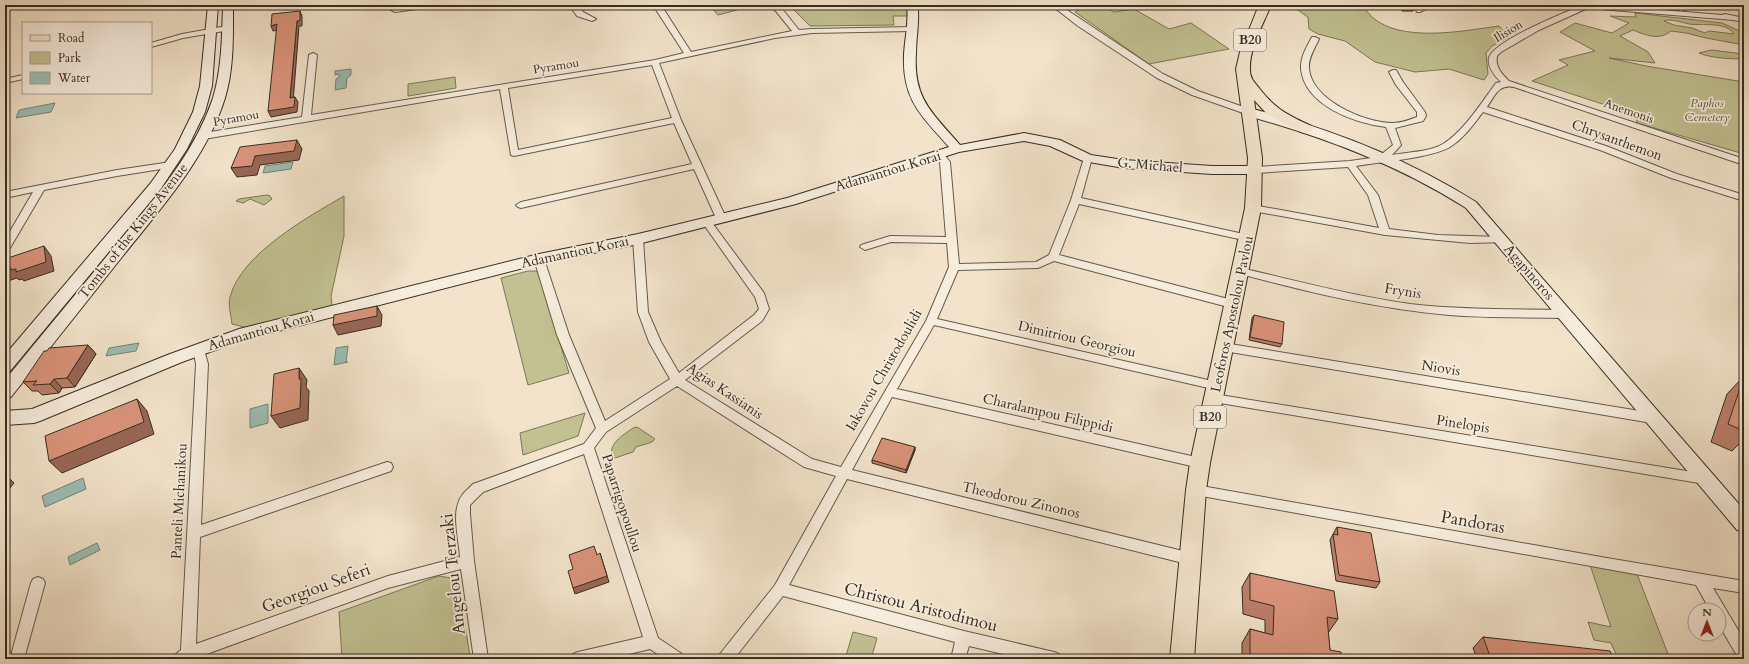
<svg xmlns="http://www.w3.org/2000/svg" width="1749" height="664" font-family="Cardo,serif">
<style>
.green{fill:#c2c192;stroke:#7c775a;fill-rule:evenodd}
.water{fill:#9bbeb4;stroke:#738479}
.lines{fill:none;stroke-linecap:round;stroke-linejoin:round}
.street-casing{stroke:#665a4b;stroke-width:2}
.secondary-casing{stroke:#372d21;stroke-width:2}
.primary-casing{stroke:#372d21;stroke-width:2}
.street{fill:#f7eddd;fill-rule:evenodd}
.secondary{fill:#f7eddd;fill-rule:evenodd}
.primary{fill:#f2e3ca;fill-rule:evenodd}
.wall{fill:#bb7e69;stroke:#372d21}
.shaded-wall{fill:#986755;stroke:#372d21}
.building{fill:#d9937a;stroke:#372d21}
.labels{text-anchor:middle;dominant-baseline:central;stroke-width:3.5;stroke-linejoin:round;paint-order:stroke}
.far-street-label{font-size:12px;fill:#372d21;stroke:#f7eddd}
.far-park-label{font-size:12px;font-style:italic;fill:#5a523d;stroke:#f7eddd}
.shield{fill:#f7eddd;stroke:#716759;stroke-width:1}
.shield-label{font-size:13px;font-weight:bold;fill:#372d21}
.street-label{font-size:14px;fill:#372d21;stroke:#f7eddd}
.near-street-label{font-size:17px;fill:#372d21;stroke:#f7eddd}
</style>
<rect width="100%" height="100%" fill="#f2e3ca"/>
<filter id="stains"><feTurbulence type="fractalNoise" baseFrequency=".005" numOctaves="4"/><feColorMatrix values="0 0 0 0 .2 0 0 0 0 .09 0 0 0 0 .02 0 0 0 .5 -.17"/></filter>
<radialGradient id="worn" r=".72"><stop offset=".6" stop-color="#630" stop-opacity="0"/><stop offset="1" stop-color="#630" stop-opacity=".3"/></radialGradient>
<!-- green -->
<g class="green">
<polygon points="709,5 731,5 737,10 718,15"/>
<polygon points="789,5 908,5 910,16 893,16 894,25 810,26"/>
<polygon points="1088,5 1102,5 1114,12 1134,9 1169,29 1191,23 1229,49 1149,64 1075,12"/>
<path d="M1293,5h70c22,42 98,26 136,21l10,11 -17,9 -6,7 2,21 -4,6 -35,-11 -34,3 -40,-10 -30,-21 -27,-7 -9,-5 -1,-12 -16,-11z"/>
<path d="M1635,13l87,10 22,10v12l-38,-7 -20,-5 -15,-2c-12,10 -25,4 -38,-1l-13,6 28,16 7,11 -46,-5 37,8 98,16v72l-107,-31 -1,-8 -104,-34 36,-16 -9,-5 36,-9 -35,-19 15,-9 37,10 17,-10 -19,-7 26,1zM1667,20c8,0 14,2 22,4 13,2 37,-3 45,10l-25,-3 -4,2 -13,-5 -18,-3 -10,-4z"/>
<path d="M1711,50l33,4v5c-13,0 -34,-1 -45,-6z"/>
<polygon points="455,77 456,88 408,96 408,84"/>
<polygon points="267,195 270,196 272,199 264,205 250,199 243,203 236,201 239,199"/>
<path d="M344,196v40l-13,60 1,10 -85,22 -15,-4c-1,-8 -4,-20 -2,-27 11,-43 78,-80 114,-101z"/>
<polygon points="528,271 536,271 539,274 569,373 528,385 501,278"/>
<polygon points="585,413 578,436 523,455 520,433"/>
<path d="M637,427l18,12 -3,3 -16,5 -3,5 -21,7c-4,-16 10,-23 21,-31z"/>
<polygon points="1590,565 1637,574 1670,659 1618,659 1611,643 1594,640 1588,622 1611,627"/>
<polygon points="439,576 451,578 459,585 470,657 468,659 342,659 339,612"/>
<polygon points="853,632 877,638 871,659 845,659"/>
</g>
<!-- water -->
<g class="water">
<polygon points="351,69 351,75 347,78 346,88 335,90 336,79 339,77 339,74 335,75 335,71"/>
<polygon points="55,103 51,112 16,118 19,110"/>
<polygon points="293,162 291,169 263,173 265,166"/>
<polygon points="139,343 136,351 106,356 109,348"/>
<polygon points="348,346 346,362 348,362 334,365 336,348"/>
<polygon points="268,404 268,423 250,428 250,409"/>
<polygon points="83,478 86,489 45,507 42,496"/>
<polygon points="97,543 100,550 70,565 68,557"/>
</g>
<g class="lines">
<defs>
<g id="street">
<path d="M382,5c6,0 11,3 16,2 12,0 24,-2 37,-2l-4,2 -36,5z"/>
<polygon points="569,5 577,5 583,12 596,19 592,21 577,16"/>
<path d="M653,5h8l30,47 101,-21 -21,-26h8l20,25 13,-1 99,-2 4,2 -4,2 -99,2 -37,5 -116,25 22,57 45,98 -5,3 -5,-3 -22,-49 -173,39 -3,-1 -2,-2 5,-3 171,-38 -18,-41 -160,33 -3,-1 -11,-66 -296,50 -4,-3 4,-3 98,-16 7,-62 4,-2 4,2 -6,60 344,-55 29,-7zM652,65l20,53 -154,32 -10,-62z"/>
<polygon points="1051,5 1060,5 1062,7 1067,5 1078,5 1067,10 1163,74 1198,91 1252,110 1253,112 1252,114 1246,114 1192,95 1157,78 1078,26"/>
<polygon points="1414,5 1422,5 1424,10 1420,12 1417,12"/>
<path d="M1583,5h18l121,10 3,-1 19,4v4l-11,-2 -145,-12 -49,22 -38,22 -4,4c-2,11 5,18 12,25l235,78v6l-230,-78c-16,-3 -19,9 -27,20l119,39 71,28 67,21v6l-73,-23 -71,-28 -117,-38c-10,13 -19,26 -33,35 -18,11 -72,15 -94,19l22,29 11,34 49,6 63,2 4,1 1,2 -1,2 -35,1 -85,-8 -132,-24 -5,-3 5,-3 126,23 -11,-33 -20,-28 -92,6 -5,-3 5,-3 94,-6 28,-4 15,-12 -7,-18c-31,-4 -81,-21 -85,-58 -1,-11 6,-23 11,-32h3l4,2c-4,9 -11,19 -10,29 2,32 56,55 84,55 8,0 16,-3 24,-6v-5l-21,-27 -7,-13 4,-2h3l7,12 22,30 1,4 -3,5 -28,7 6,17 -9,10c16,-3 37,-3 51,-11 21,-13 39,-42 53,-61l5,-1c-6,-6 -14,-15 -12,-24 4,-17 77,-46 94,-53z"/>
<polygon points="1659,5 1673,5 1686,9 1682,11"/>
<polygon points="227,26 230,26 230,30 183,38 151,47 151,43 182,34"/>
<polygon points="23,75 23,79 5,83 5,79"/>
<path d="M940,152l3,1 7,9 9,102 77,-2 13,-7 22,-55 13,-42 4,-3 4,3 -11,40 167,37 5,3 -5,3 -169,-37 -20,51 177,46 1,3 -1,3 -4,1 -178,-47 -16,7 -80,2 -21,49 280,63 4,1 2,3 -2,3 -4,1 -283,-65 -37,64 303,69 4,1 2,4 -2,4 -4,1 -308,-71 -40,73 339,83 5,2 2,4 -2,4 -5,2 -344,-86 -58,106 175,46 90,21 5,2 2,5h-37l-55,-13 -4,13h-14l4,-17 -172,-46 -49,63h-16l2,-5 55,-69 61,-109 -32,-9 -127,-81 -71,46 -12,16 64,190 24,16 2,5h-19l-15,-10 -42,10h-37l2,-5 5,-2 65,-15 -59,-183 -101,38 -13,13v9l4,47 14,98h-14l-13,-90 -73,19 -195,71h-19l2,-5 5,-4 15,-286 -3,-15 2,-3h8l5,18 -7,161 186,-63 4,1 2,4 -2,4 -191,66 -4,107 192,-68 72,-19c-1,-15 -7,-40 -2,-53 2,-9 9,-14 15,-20l111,-40 12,-16 -39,-93 -23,-76 1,-2 4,-1 5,3 25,76 36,86 65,-42 -21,-37 -11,-30 -5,-73 1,-2h8l1,2 5,73 13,30 18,31 75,-58 5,-6 -4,-12 -53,-75 2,-2h6l54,73 5,16 -7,12 -77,59 127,79 29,8 85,-146 23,-54 -2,-24 -56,-1 -26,8 -5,-3 1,-2 29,-9 56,1 -6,-75 -4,-7z"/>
<polygon points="171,162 176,165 174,167 117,176 44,190 10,248 5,251 5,240 33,192 5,198 5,192 117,170"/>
<path d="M1241,268c56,13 112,28 169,36 52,6 103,5 155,6l4,1 1,3 -1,3 -4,1c-39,-1 -77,0 -116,-3 -71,-6 -142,-23 -212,-42l-1,-2 1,-2z"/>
<polygon points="1224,343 1652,413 1656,415 1658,418 1656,421 1652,423 1224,351 1220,350 1218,347 1220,344"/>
<polygon points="1214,394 1705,474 1709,475 1711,479 1709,483 1705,484 1214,402 1210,401 1208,398 1210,395"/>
<polygon points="1196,485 1601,557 1744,581 1744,593 1713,588 1744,640 1744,659 1739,659 1719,625 1719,610 1710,610 1696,585 1196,495 1191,494 1190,490 1191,486"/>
<polygon points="38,577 43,579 45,583 24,659 10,659 31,583 33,579"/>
</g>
<g id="secondary">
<polygon points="208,5 218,5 212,86 205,112 187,149 160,190 11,370 5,372 5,355 150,184 175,149 193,112 200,86"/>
<path d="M223,5h10c0,31 1,63 -8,93 -19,61 -64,110 -103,159 -37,47 -74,93 -111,140l-6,1v-18c35,-43 71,-86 106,-129 39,-47 82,-94 102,-153 9,-30 9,-62 10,-93z"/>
<path d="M907,5h10l1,5c1,14 -2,29 -2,43 -3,46 16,59 44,92l64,-12 36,7 31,15 33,5 88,6h44l5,1 2,3 -2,3 -5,1h-44l-88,-6 -41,-7 -33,-15 -26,-5 -65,11 -163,52 -158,40 -99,20 -296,76 -61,22 -142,59 -6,2 -29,2v-14l27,-2 138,-55 69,-25 300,-75 99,-20 149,-36 162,-51c-28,-32 -47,-47 -45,-93 1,-16 5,-33 3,-49z"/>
<path d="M1249,108c80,20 157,50 227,94l268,308v22l-7,-2 -271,-322c-69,-44 -143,-71 -221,-93l-2,-3 2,-3z"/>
</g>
<path id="primary" d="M1259,5h12c-8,20 -22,43 -21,65 0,8 4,12 9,18 17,22 28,26 52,38l2,3 -2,3 -5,1 -5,-1 -33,-17 -14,-15 8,58 -1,50 -51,255 -4,27 -12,169h-24l16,-169 4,-27 55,-255 3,-50 -12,-89 4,-17z"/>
</defs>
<!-- street casing -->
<use href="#street" class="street-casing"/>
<!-- secondary casing -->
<use href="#secondary" class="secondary-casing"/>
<!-- primary casing -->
<use href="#primary" class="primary-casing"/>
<!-- street -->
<use href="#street" class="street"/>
<!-- secondary -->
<use href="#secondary" class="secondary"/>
<!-- primary -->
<use href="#primary" class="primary"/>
</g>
<!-- wall -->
<g class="wall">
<polygon points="1380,5 1416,5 1413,11 1402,11 1400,9 1383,8"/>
<polygon points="1254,315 1282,344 1280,347 1249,340 1252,318"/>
<polygon points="88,345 96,354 75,387 62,388 59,393 42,395 38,391 32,391 23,382"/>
<polygon points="1744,376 1744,439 1732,451 1711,442 1727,394"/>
<polygon points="915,447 915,450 906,473 872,463 872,460"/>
<polygon points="1337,527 1380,582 1376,588 1336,581 1330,540"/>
<polygon points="1250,573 1338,619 1328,633 1330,650 1342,659 1242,659 1242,643 1250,629 1265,633 1265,620 1243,614 1242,587"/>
<polygon points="1483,637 1614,659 1477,659 1473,648"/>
</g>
<!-- shaded-wall -->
<g class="shaded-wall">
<polygon points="300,11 302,16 302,26 299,26 293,103 290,98 297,21"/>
<polygon points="277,24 280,30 273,31 271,26"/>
<polygon points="295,97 298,102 297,112 271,117 268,111"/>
<polygon points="297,140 302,149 299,160 260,165 257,175 237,177 231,168 255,156"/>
<polygon points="44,246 51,256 54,271 24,281 22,279 19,280 17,278 8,281 5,277 5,270"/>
<polygon points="377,306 382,315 381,326 338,335 333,325"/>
<polygon points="88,345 96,354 75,387 67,378"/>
<polygon points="299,368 307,380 306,387 309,391 308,420 280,428 271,416 299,379"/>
<polygon points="54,379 62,388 59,393 50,384"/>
<polygon points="137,399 147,411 154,434 62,473 49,461"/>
<polygon points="915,447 915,450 906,473 906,470"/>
<polygon points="5,474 14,483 5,494"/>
<polygon points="600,553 609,582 575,594 573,588"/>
</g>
<!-- building -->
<g class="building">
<polygon points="300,11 300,20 297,21 290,98 295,97 294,107 268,111 277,24 271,26 272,14"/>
<polygon points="297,140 294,151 255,156 252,166 231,168 240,147"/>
<polygon points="44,246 46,262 16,272 16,269 11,270 11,268 5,270 5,259"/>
<polygon points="377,306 377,316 333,325 334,315"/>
<polygon points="1254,315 1284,322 1282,344 1250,337"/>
<polygon points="88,345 67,378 54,379 50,384 33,385 37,381 23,382 44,351 47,351 49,348"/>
<polygon points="299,368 299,379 301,379 300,408 271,416 274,374"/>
<polygon points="1744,376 1744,431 1728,424"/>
<polygon points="137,399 144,422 49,461 45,436"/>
<polygon points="882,438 915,447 906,470 872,460"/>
<polygon points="1337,527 1371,533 1380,582 1339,575 1333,534 1338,535"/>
<polygon points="594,546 597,555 600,553 607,576 573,588 568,571 573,569 569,555"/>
<polygon points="1250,573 1334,591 1338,619 1327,617 1330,650 1341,652 1342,659 1250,659 1250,629 1273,635 1274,606 1250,600"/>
<polygon points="1483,637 1610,651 1614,659 1491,659"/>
</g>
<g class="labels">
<!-- far-street labels -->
<g class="far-street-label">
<text transform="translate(1508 31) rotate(-31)">Ilision</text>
<text transform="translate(556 66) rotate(-9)">Pyramou</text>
<text transform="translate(1629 111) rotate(19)">Anemonis</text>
<text transform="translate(236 118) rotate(-10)">Pyramou</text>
</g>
<!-- far-park labels -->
<g class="far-park-label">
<text x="1707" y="103">Paphos<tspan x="1707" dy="14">Cemetery</tspan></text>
</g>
<!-- shield labels -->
<g class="shield">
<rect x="1234" y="29" width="32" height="22" rx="3"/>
<rect x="1194" y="406" width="32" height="22" rx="3"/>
</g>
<g class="shield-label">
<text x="1250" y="40">B20</text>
<text x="1210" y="417">B20</text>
</g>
<!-- street labels -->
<g class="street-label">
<text transform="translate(1617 140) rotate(20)">Chrysanthemon</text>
<text transform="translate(1150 165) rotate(5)">G. Michael</text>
<text transform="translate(888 171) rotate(-17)">Adamantiou Korai</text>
<text transform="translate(133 231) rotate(-52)">Tombs of the Kings Avenue</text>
<text transform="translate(575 252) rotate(-12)">Adamantiou Korai</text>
<text transform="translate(1529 272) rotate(49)">Agapinoros</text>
<text transform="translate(1403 291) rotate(9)">Frynis</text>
<text transform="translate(1232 314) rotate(-78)">Leoforos Apostolou Pavlou</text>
<text transform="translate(261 331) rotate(-16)">Adamantiou Korai</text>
<text transform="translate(1077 339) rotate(13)">Dimitriou Georgiou</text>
<text transform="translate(1441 368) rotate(9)">Niovis</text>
<text transform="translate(884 370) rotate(-60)">Iakovou Christodoulidi</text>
<text transform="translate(725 391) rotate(34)">Agias Kassianis</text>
<text transform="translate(1048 413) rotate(13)">Charalampou Filippidi</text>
<text transform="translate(1463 424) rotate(9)">Pinelopis</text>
<text transform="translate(1021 500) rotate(13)">Theodorou Zinonos</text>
<text transform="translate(179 501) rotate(-87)">Panteli Michanikou</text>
<text transform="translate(622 503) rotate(72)">Paparrigopoullou</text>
</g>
<!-- near-street labels -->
<g class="near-street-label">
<text transform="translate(1473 522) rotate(10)">Pandoras</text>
<text transform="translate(453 574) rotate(-96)">Angelou Terzaki</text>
<text transform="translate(316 588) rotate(-20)">Georgiou Seferi</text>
<text transform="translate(921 607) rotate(14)">Christou Aristodimou</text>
</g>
</g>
<!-- margin -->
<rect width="1749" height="664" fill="none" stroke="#f2e3ca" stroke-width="20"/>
<rect x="6" y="6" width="1737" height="652" fill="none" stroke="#372d21" stroke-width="2"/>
<rect x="10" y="10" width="1729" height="644" fill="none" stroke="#372d21"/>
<!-- legend -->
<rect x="22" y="22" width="130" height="72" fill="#f7eddd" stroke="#aaa092"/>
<rect x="30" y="35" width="20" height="6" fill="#f2e3ca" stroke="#aaa092"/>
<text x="58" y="42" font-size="12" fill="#372d21">Road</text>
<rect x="30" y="52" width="20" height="12" fill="#c2c192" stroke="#aaa092"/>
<text x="58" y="62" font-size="12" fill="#372d21">Park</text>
<rect x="30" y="72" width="20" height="12" fill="#9bbeb4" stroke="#aaa092"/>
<text x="58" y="82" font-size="12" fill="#372d21">Water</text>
<!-- north arrow -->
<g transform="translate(1707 622)"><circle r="19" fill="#f7eddd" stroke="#aaa092"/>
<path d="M0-3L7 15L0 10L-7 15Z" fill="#8f2418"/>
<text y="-6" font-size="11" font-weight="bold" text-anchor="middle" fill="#372d21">N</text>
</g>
<rect width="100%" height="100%" filter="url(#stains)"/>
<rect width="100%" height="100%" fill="url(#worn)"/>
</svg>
